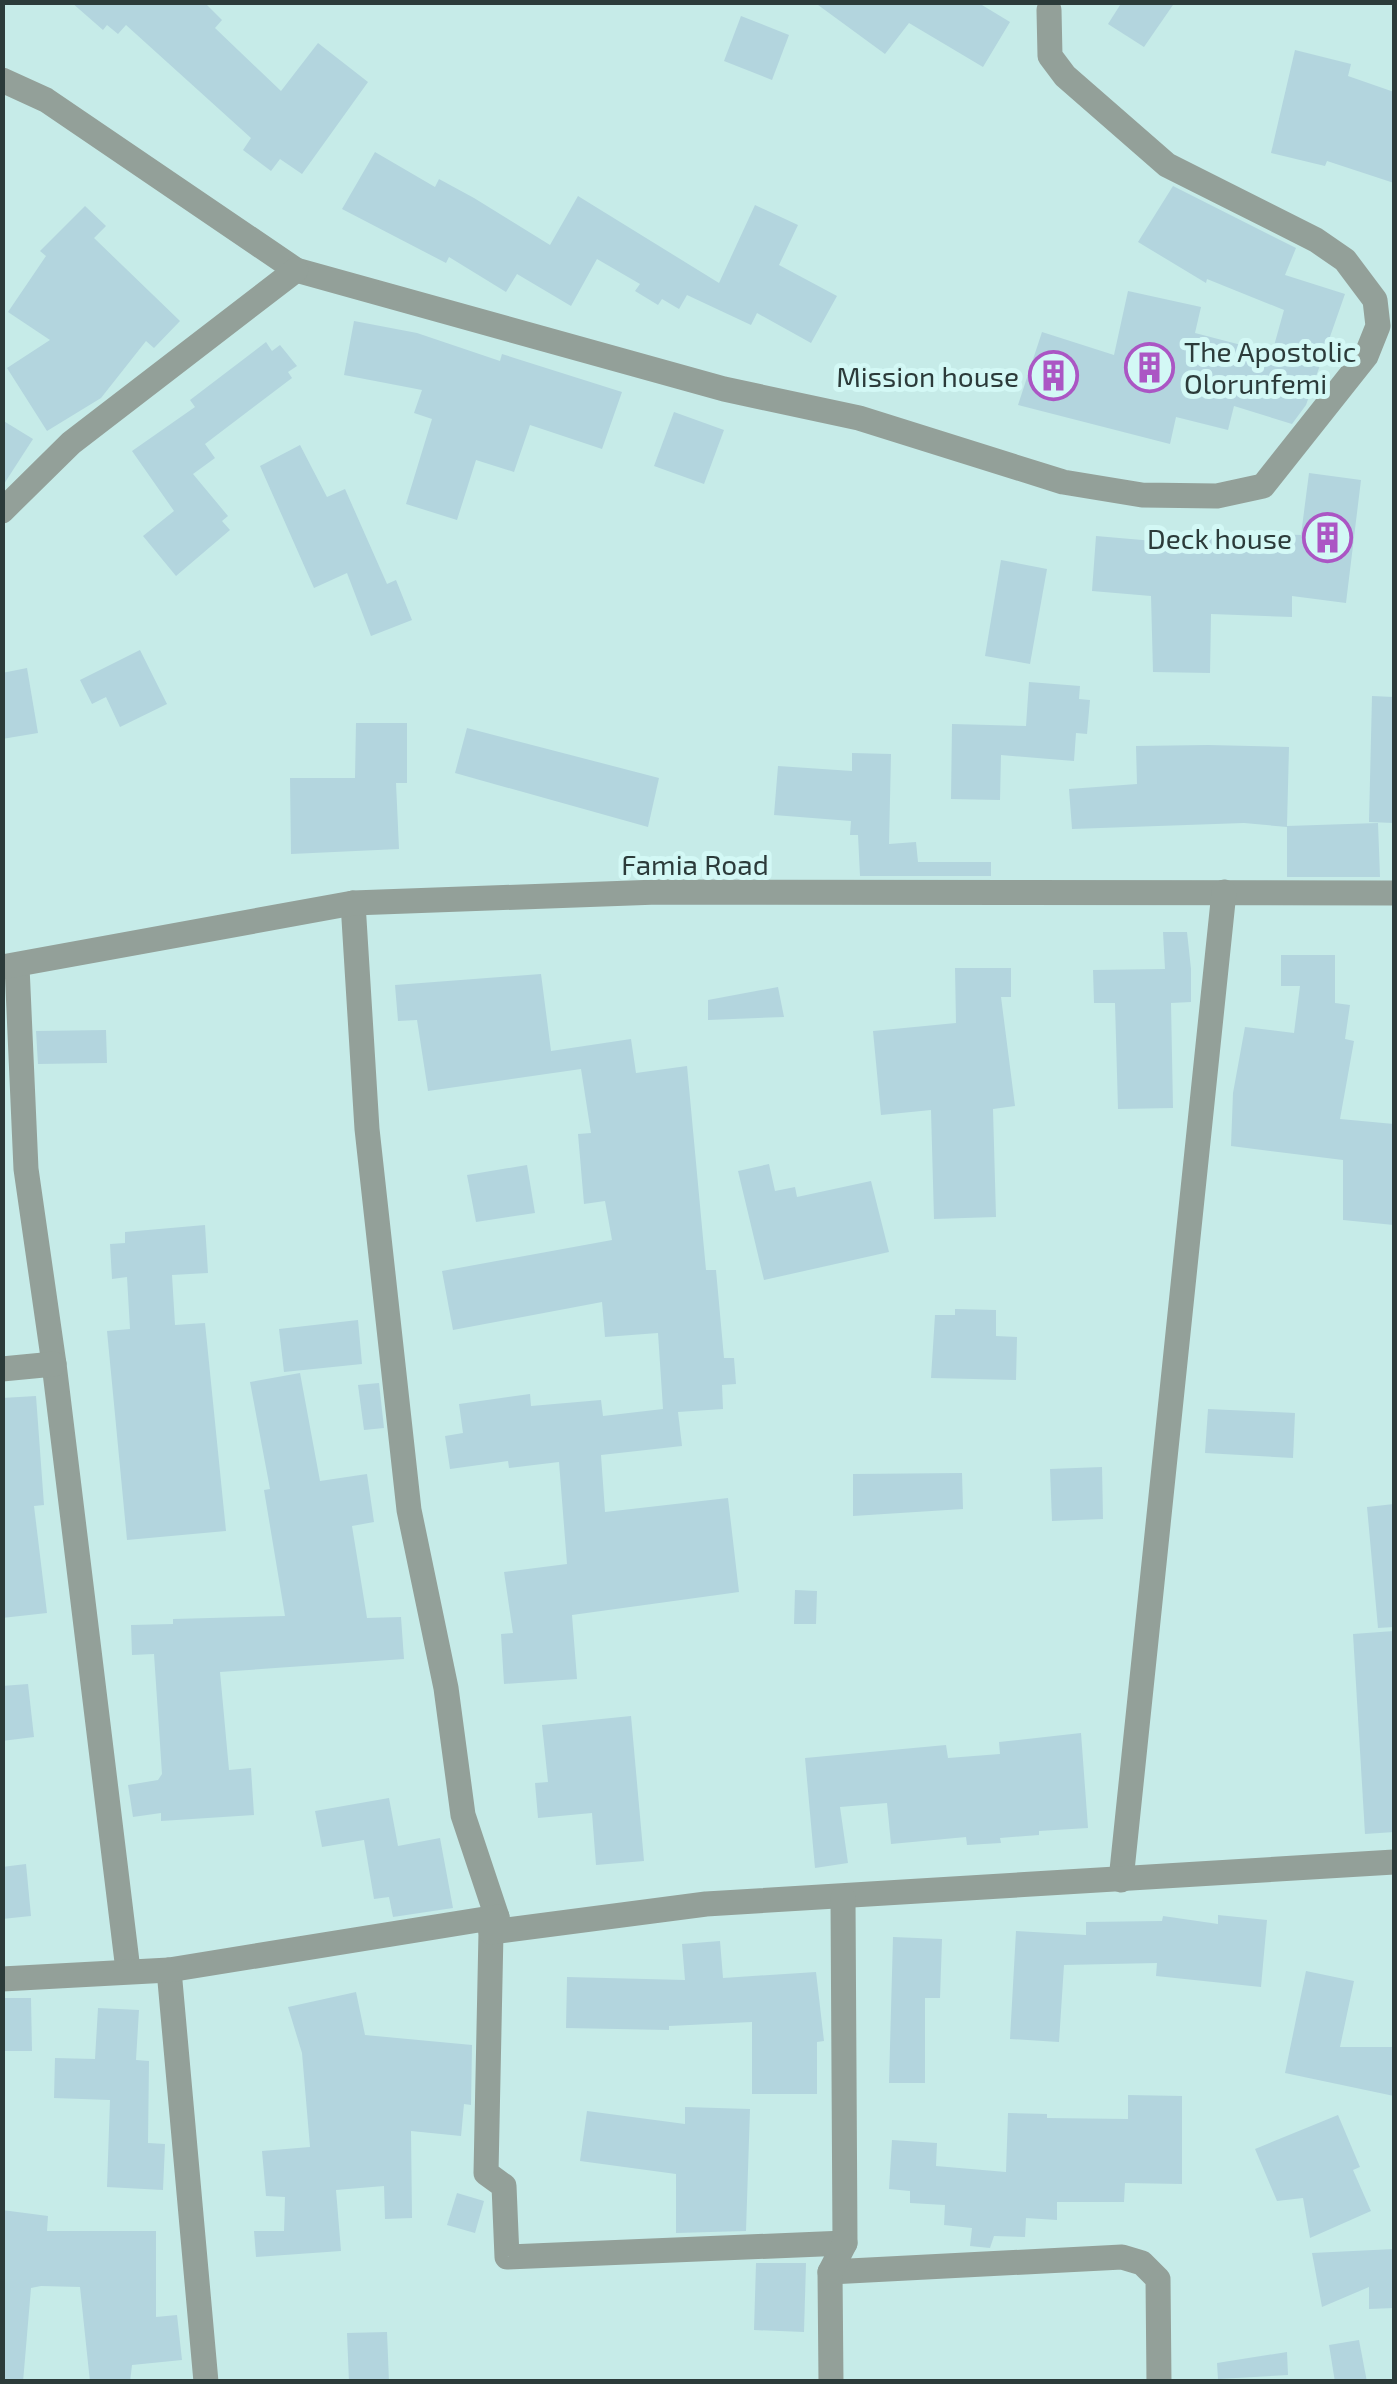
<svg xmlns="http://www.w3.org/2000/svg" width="1397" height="2384" font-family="'Exo 2',sans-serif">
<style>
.building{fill:#b3d5de}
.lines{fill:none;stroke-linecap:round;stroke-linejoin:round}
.street{stroke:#93a099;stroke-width:25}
.labels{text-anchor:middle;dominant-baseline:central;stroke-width:10;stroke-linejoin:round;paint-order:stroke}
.poi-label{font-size:28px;fill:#2c3b3a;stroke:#d3f8f5;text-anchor:end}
.street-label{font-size:28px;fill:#2c3b3a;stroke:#d3f8f5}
</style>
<rect width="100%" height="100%" fill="#c6ebe8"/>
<!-- building -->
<g class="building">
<polygon points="71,2 204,2 222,20 215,28 281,91 318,43 368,82 302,174 280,159 271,171 243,150 251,138 126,25 118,34 107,25 103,30"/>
<polygon points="814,2 977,2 1010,22 983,67 909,23 885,54"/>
<polygon points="1122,2 1175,2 1144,47 1108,24"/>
<polygon points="741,16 789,35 772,80 724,61"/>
<polygon points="1295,50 1351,64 1348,76 1394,92 1394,183 1327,161 1325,166 1271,153"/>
<polygon points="375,152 435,187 439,179 474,198 550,245 578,196 719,283 755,205 798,225 779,265 837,296 811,343 757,313 751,325 687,295 679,309 662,299 658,305 635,291 640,284 597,259 571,306 517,274 506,292 449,257 446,263 342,209"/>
<polygon points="1173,186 1296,248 1285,275 1345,294 1306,405 1292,424 1234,406 1228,430 1176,417 1170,444 1018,405 1042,332 1114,355 1128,291 1201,307 1195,333 1272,353 1284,310 1207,279 1206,283 1138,242"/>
<polygon points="85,206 106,226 94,238 180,321 154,348 146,341 101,398 47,431 7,368 50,340 8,312 46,256 40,251"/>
<polygon points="354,321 417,333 500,361 502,354 622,392 602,449 530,425 514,472 476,460 457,520 406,504 432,419 414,413 422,390 344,375"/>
<polygon points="266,342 272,351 280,345 297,366 288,372 292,378 205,444 215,458 193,474 228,516 222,521 230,530 176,576 143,536 174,511 132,451 195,407 190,400"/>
<polygon points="674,412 724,430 704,484 654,466"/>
<polygon points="2,420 33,439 2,487"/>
<polygon points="300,445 327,497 345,489 387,584 396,580 412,620 371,636 347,573 314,588 260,466"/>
<polygon points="1309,473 1361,480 1346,603 1292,596 1292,617 1211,614 1210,673 1153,672 1151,596 1092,591 1096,536 1154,541 1154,535 1240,540 1240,533 1301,535"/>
<polygon points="1001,560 1047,569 1030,664 985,656"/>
<polygon points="140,650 167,704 120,727 106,697 92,704 80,680"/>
<polygon points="27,668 38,733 2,739 2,673"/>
<polygon points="1029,682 1080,686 1079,699 1090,700 1087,734 1076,733 1074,761 1001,755 1000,800 951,799 952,724 1026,726"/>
<polygon points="1372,696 1394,697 1394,823 1369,822"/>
<polygon points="356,723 407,723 407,783 396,783 399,849 291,854 290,778 355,778"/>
<polygon points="467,728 659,778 648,827 455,773"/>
<polygon points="1208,745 1289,747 1287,826 1378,823 1380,877 1287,877 1287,827 1244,823 1072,829 1069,789 1137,784 1136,746"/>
<polygon points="852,753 891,754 889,844 916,842 918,862 991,862 991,876 860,876 858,835 850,835 851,821 774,815 778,766 852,771"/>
<polygon points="1163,932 1187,932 1191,969 1191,1002 1171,1003 1173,1108 1118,1109 1115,1003 1094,1003 1093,970 1165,969"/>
<polygon points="1281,955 1335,955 1335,1003 1350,1005 1345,1039 1354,1041 1340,1119 1394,1124 1394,1225 1343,1220 1343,1160 1231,1146 1233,1093 1245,1027 1294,1033 1300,986 1281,986"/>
<polygon points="955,968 1011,968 1011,997 1001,997 1015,1106 993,1109 996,1217 934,1219 931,1110 881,1115 873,1031 956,1023"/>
<polygon points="541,974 551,1051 631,1039 636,1073 687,1066 706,1270 716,1270 724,1358 734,1358 736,1384 722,1385 723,1409 678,1412 682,1446 601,1455 605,1512 728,1498 739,1592 572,1615 577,1679 504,1684 501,1634 513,1633 504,1572 567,1564 559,1462 509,1468 508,1461 450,1469 445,1436 463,1433 459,1404 530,1394 531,1406 601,1400 603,1416 663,1409 658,1333 605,1337 602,1302 453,1330 442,1271 612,1240 605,1201 584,1204 578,1134 591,1133 581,1069 428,1091 417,1020 398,1021 395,985"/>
<polygon points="778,987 784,1017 708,1020 708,1000"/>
<polygon points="106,1030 107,1063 38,1064 36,1031"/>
<polygon points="769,1164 775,1191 795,1187 797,1197 871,1181 889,1252 764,1280 738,1171"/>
<polygon points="527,1165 535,1213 476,1222 467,1175"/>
<polygon points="205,1225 208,1273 172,1275 175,1325 205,1323 226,1531 127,1540 107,1331 130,1329 127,1277 112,1279 110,1244 125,1243 125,1232"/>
<polygon points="955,1309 996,1310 996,1336 1017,1337 1016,1380 931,1378 935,1315 955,1315"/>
<polygon points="358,1320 362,1364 284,1372 279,1329"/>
<polygon points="300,1373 320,1481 367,1474 374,1522 352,1526 367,1618 401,1617 404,1659 220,1672 229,1770 251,1768 254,1815 161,1821 161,1813 133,1817 128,1785 158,1780 162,1774 154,1654 132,1655 131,1625 173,1624 173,1619 285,1616 264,1490 270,1489 250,1382"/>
<polygon points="379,1383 384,1428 364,1430 358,1385"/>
<polygon points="36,1396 44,1505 34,1506 47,1613 2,1618 2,1398"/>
<polygon points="1208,1409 1295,1413 1293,1458 1205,1453"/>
<polygon points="1102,1467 1103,1519 1052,1521 1050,1469"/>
<polygon points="962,1473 963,1509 853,1516 853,1474"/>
<polygon points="1394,1504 1394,1627 1378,1628 1367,1507"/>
<polygon points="795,1590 817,1591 816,1624 794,1624"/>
<polygon points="1394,1631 1394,1832 1365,1834 1353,1634"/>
<polygon points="28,1684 34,1737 2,1741 2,1686"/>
<polygon points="631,1716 644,1861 596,1865 592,1813 538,1818 535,1783 548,1782 542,1725"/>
<polygon points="1081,1733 1088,1828 1039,1831 1039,1835 1000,1838 1001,1843 967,1845 966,1837 891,1844 887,1803 840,1807 848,1863 815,1868 805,1758 946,1745 948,1758 1000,1754 999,1742"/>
<polygon points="389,1798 398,1846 440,1838 453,1908 393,1917 389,1897 374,1899 364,1840 322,1847 315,1811"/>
<polygon points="26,1864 31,1916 2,1919 2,1867"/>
<polygon points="1218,1915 1267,1920 1261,1987 1156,1976 1157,1963 1064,1965 1059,2042 1010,2039 1016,1931 1086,1935 1086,1922 1162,1921 1163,1916 1218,1924"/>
<polygon points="893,1937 942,1939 940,1998 925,1998 925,2083 889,2083"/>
<polygon points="720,1941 723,1978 816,1972 824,2041 817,2042 817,2094 752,2094 752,2022 669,2026 669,2030 566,2028 567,1977 685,1980 682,1944"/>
<polygon points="1306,1971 1354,1981 1340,2047 1394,2047 1394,2096 1285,2073"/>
<polygon points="356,1992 365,2035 472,2045 471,2105 464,2104 461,2136 411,2131 412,2218 385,2219 384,2186 336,2190 341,2251 256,2257 254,2231 284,2231 285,2197 266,2196 262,2151 310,2147 302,2053 288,2007"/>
<polygon points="2,1998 31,1998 32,2051 2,2051"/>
<polygon points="98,2008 139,2010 136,2060 149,2061 148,2143 165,2144 163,2190 107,2187 110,2100 54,2098 55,2058 95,2059"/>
<polygon points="1128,2095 1182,2096 1182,2184 1125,2183 1124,2202 1057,2202 1057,2220 1026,2218 1025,2237 994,2236 990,2248 970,2246 972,2228 944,2225 945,2205 910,2203 910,2191 889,2189 892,2140 937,2143 936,2166 1006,2172 1008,2113 1047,2114 1047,2118 1128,2119"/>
<polygon points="685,2107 750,2109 746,2231 676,2233 676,2174 580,2161 587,2111 685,2124"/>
<polygon points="1338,2115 1360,2167 1353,2170 1371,2211 1310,2238 1303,2198 1277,2201 1255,2149"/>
<polygon points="457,2193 484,2201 475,2233 447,2225"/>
<polygon points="2,2210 48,2216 47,2231 156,2231 156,2317 177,2315 182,2360 132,2365 130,2382 90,2382 80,2287 41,2286 31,2288 23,2382 2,2382"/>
<polygon points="1394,2249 1394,2308 1369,2309 1369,2287 1322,2307 1312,2253"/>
<polygon points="756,2263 806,2263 804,2332 754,2330"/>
<polygon points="387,2332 389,2382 349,2382 347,2333"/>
<polygon points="1359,2340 1367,2382 1335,2382 1329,2345"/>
<polygon points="1287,2352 1288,2375 1218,2379 1217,2363"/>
</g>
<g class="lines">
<!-- street -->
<g class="street">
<polyline points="2,80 46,100 296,270 724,389 859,418 1063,482 1142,495 1217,496 1263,486 1366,356 1378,326 1375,300 1345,260 1316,240 1167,165 1065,76 1050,56 1049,10"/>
<polyline points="2,511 71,443 296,270"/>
<polyline points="353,903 367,1129 409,1510 446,1688 463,1815 497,1917"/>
<polyline points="17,966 26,1169 54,1364 128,1970"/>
<polyline points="2,967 353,903 658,892 1394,893"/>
<polyline points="2,1369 54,1364"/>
<polyline points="1121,1880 1224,892"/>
<polyline points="491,1932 486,2173 504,2186 507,2257 845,2243"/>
<polyline points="169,1970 206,2382"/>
<polyline points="2,1979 169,1970 497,1917 491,1932 706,1904 1394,1862"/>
<polyline points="830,2272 1122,2257 1142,2263 1158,2279 1159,2382"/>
<polyline points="831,2382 830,2272 845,2243 843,1898"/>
</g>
</g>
<!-- icons -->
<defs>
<symbol id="building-ring" viewBox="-11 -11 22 22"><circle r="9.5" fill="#d3f8f5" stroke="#ab56c4" stroke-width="1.5"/><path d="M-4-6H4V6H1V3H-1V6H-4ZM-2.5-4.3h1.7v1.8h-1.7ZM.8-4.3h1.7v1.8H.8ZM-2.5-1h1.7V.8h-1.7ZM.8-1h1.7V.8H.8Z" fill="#ab56c4"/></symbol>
</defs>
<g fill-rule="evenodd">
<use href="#building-ring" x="1122" y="340" width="55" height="55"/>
<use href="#building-ring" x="1026" y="348" width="55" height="55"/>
<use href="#building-ring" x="1300" y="510" width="55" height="55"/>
</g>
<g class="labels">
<!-- poi labels -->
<g class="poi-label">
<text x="1184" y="351" text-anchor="start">The Apostolic<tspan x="1184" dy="32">Olorunfemi</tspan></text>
<text x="1019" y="376">Mission house</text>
<text x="1292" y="538">Deck house</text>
</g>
<!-- street labels -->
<g class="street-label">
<text x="695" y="864">Famia Road</text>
</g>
</g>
<!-- border -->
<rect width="1397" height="2384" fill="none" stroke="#2c3b3a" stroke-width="10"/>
</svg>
